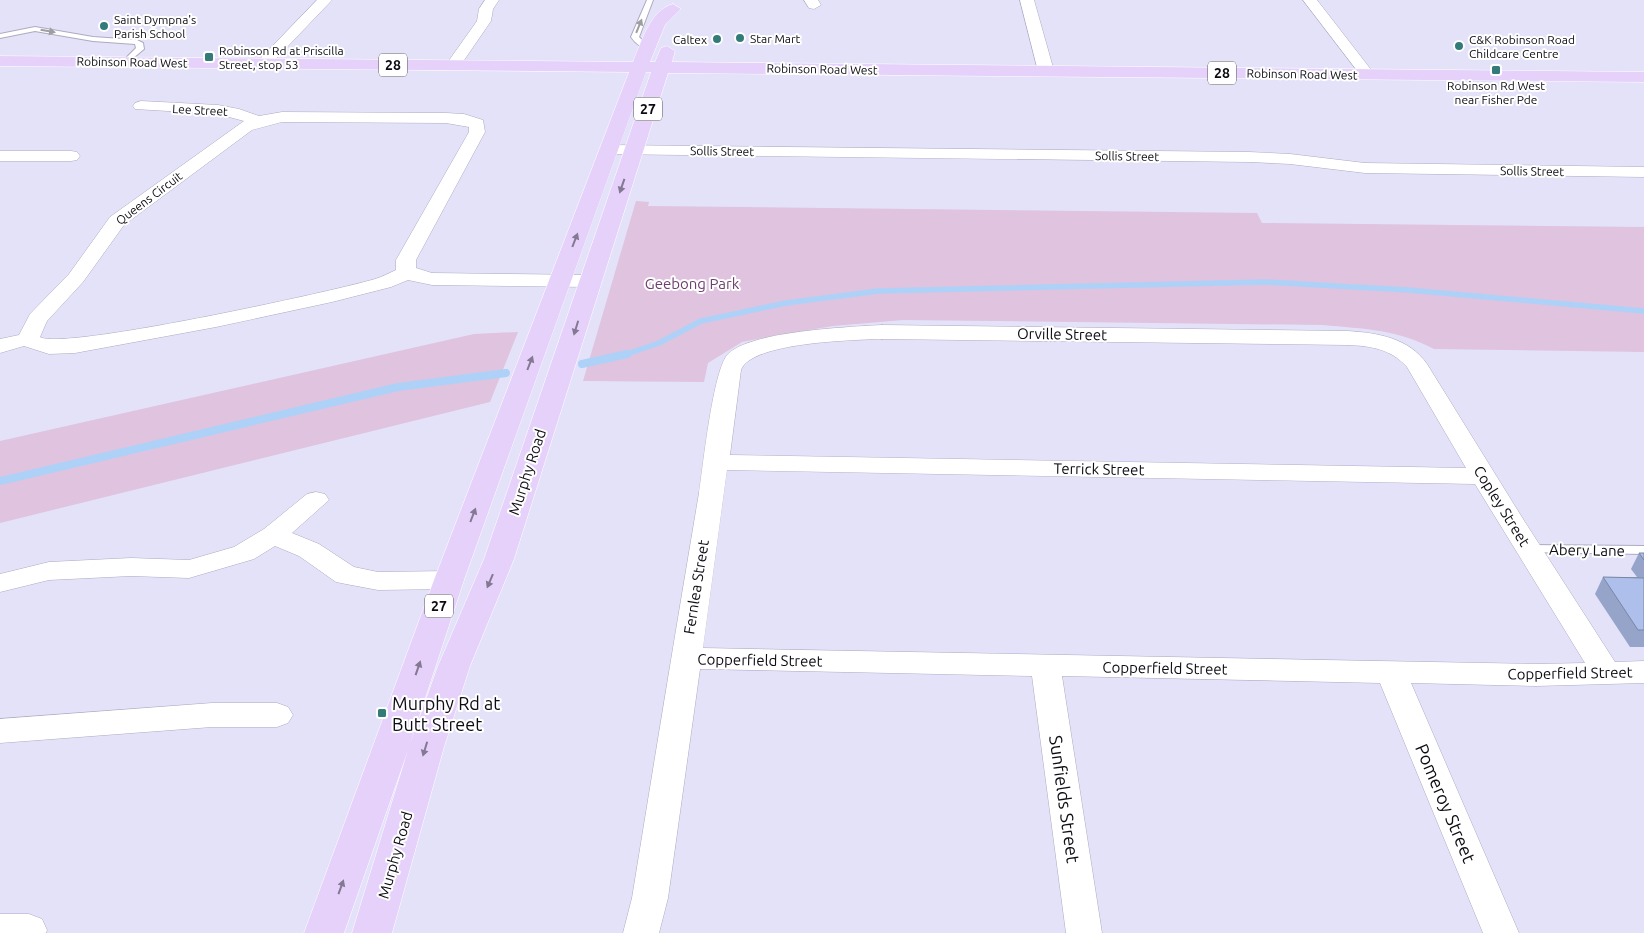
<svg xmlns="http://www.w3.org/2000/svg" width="1644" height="933" font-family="Ubuntu,sans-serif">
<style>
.green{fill:#dfc3df}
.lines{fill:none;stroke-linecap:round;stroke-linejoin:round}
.stream-far1{stroke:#aed2f7;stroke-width:5.5}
.stream{stroke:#aed2f7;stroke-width:8}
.lane-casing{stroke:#acabc1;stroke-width:2}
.street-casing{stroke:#acabc1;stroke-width:1}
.primary-casing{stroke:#fff;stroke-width:1}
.lane{fill:#fff;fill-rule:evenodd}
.street{fill:#fff;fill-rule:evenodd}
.primary{fill:#e6d1fb;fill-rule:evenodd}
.wall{fill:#96a4ca}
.building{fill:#aebfeb;stroke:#7a86a4}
.oneway{fill:#9e9ea1}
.oneway2{fill:#847893}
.poi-dot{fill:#337b78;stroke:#fff;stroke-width:2}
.labels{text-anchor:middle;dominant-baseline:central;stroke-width:4;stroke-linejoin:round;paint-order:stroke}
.far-poi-label{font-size:12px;fill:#0c0c13;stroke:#fff;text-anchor:start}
.far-street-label{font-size:12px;fill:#0c0c13;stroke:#fff}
.shield{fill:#fff;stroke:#55555a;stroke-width:1}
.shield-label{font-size:14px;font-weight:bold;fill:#0c0c13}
.park-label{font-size:15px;fill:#6d3f6f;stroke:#fff}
.street-label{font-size:15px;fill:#0c0c13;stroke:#fff}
.near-poi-label{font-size:18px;fill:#0c0c13;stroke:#fff;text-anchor:start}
.near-street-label{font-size:18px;fill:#0c0c13;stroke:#fff}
</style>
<rect width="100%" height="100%" fill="#e3e2f9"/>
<!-- green -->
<g class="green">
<path d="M636,201l13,1 -1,4 609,7 5,10 382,4v125l-210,-3c-37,-20 -70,-20 -111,-24l-420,-5 -70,6 -60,10 -31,6 -34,21 -4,19 -121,-1z"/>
<polygon points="518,332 490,402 0,523 0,441 474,334"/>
</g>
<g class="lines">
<!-- stream-far1 -->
<polyline class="stream-far1" points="624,355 659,343 701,321 786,303 878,291 1266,282 1408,290 1644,311"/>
<!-- stream -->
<g class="stream">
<polyline points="582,364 627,354"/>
<polyline points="0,481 398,387 506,373"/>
</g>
<defs>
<g id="lane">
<path d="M647,0h6l-14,37 4,4 8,3v4c-9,1 -15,-4 -20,-11z"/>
<polygon points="35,27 93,37 137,40 143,43 144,49 126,64 122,62 136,48 135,44 93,41 35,31 0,38 0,34"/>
<polygon points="1529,545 1644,546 1644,554 1524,552 1522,549"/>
</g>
<g id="street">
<polygon points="317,0 332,0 268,67 258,67 255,64 258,61"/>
<polygon points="485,0 499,0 493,9 491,21 458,69 448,69 445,66 477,21 479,9"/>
<polygon points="804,0 818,0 821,5 814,9 809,8"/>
<polygon points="1020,0 1034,0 1054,71 1051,74 1046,76 1038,71"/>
<polygon points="1303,0 1317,0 1372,71 1375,74 1372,77 1362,77"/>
<path d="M141,101l77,4 21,4 20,7 23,-4 164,1 18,1 19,6 2,12 -69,128v8l16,5 159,2 7,2 3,4 -3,4 -7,2 -159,-2 -24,-5 -17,7 -59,15 -116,25 -141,26 -26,1 -25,-8 -24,7v-14l19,-4 11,-21 39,-40 41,-57 134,-96 -26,-7 -83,-5 -2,-3 2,-3zM282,122l164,1 23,4v5l-73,128v10c-7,3 -14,7 -21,9 -40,12 -314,72 -335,58l7,-16 36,-39 41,-57 128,-95z"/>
<polygon points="610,145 1249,152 1290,154 1365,163 1644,167 1644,177 1365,173 1290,164 1249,162 604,154 601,150 604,146"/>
<polygon points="0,151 71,151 77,152 80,156 77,160 71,161 0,161"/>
<path d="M882,325l466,6c30,2 61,7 79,33l96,155 92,143 29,-1v22l-108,3 -125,-3 108,250h-36l-103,-250 -318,-7 40,257h-36l-34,-257 -332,-7 -32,229 -9,35h-36l9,-35c22,-135 44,-270 67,-405 4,-26 14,-124 29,-139 23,-23 120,-27 154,-29zM882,339l466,6c23,1 43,4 59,22l59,101 -736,-13 11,-85c10,-28 114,-30 141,-31zM727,470l748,14 110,179 -49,1 -833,-16z"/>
<polygon points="316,492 325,494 329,500 292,533 319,544 354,567 378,572 449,571 459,573 463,580 459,587 449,589 378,590 346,584 336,582 299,556 275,546 254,559 189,578 131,576 49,580 0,592 0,574 49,562 131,558 189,560 234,547 264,529 307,494"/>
<polygon points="212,703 277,703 288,707 293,715 288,723 277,727 212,727 0,743 0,719"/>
<polygon points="0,914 29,914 42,919 47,930 46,933 0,933"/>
</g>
<path id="primary" d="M673,4l8,5 -16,16 -15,37h5l6,-14 6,-2 8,5 -3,11 972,10v10l-976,-9 -154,486 -44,107 -26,81 -52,186h-40l56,-183 -64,183h-40l130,-353 195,-508 -629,-6v-10l633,6c8,-19 17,-52 40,-58zM646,72h5l-167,487 -46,107 -28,78 54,-164z"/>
</defs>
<!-- lane casing -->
<use href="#lane" class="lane-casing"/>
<!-- street casing -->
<use href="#street" class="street-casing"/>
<!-- primary casing -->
<use href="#primary" class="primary-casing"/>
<!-- lane -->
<use href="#lane" class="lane"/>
<!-- street -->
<use href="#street" class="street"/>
<!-- primary -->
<use href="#primary" class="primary"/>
</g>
<!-- wall -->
<polygon class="wall" points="1639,553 1644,553 1644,647 1630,647 1595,594 1603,577 1637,577 1631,569"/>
<!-- building -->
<g class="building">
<polygon points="1639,553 1644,553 1644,560"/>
<polygon points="1603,577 1644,578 1644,630 1638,630"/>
</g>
<!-- one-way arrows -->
<defs><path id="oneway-solid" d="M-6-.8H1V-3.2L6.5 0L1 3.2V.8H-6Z" transform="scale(1.25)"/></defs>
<g class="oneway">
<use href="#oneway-solid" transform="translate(639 26) rotate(-68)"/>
<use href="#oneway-solid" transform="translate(48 31) rotate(10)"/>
</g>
<g class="oneway2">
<use href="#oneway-solid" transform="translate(622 186) rotate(109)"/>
<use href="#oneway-solid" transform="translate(575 240) rotate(-69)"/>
<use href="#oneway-solid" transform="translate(576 328) rotate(107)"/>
<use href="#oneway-solid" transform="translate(530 363) rotate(-69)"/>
<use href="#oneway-solid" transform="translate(473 515) rotate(-69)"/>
<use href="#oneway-solid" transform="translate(490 581) rotate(113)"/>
<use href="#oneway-solid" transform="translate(418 668) rotate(-71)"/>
<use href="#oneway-solid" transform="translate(425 749) rotate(107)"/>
<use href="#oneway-solid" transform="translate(341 887) rotate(-70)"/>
</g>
<!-- markers -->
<g class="poi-dot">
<circle cx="104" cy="26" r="5"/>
<circle cx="740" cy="38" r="5"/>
<circle cx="717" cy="39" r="5"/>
<circle cx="1459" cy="46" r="5"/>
<rect x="204" y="52" width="10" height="10" rx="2.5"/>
<rect x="1491" y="65" width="10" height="10" rx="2.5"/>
<rect x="377" y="708" width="10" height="10" rx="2.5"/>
</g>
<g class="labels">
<!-- far-poi labels -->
<g class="far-poi-label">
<text x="114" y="19">Saint Dympna's<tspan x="114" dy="14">Parish School</tspan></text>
<text x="750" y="38">Star Mart</text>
<text x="707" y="39" text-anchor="end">Caltex</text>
<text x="1469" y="39">C&amp;K Robinson Road<tspan x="1469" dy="14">Childcare Centre</tspan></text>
<text x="219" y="50">Robinson Rd at Priscilla<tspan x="219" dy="14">Street, stop 53</tspan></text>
<text x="1496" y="85" text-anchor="middle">Robinson Rd West<tspan x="1496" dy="14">near Fisher Pde</tspan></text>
</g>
<!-- far-street labels -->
<g class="far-street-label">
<text transform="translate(132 62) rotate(1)">Robinson Road West</text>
<text transform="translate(822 69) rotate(1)">Robinson Road West</text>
<text transform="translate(1302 74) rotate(1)">Robinson Road West</text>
<text transform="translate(200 110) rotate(3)">Lee Street</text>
<text transform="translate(722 151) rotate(1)">Sollis Street</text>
<text transform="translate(1127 156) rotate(1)">Sollis Street</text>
<text transform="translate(1532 171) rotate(1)">Sollis Street</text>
<text transform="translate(149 198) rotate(-37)">Queens Circuit</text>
</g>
<!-- shield labels -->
<g class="shield">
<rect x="379" y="53.5" width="28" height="23" rx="4"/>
<rect x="1208" y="61.5" width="28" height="23" rx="4"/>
<rect x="634" y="97.5" width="28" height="23" rx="4"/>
<rect x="425" y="594.5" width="28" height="23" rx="4"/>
</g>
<g class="shield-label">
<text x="393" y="65">28</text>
<text x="1222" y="73">28</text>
<text x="648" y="109">27</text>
<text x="439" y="606">27</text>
</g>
<!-- park labels -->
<g class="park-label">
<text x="692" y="283">Geebong Park</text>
</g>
<!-- street labels -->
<g class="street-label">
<text transform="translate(1062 334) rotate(1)">Orville Street</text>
<text transform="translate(1099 469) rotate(1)">Terrick Street</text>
<text transform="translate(527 472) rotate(-72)">Murphy Road</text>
<text transform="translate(1502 506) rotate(58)">Copley Street</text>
<text transform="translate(1587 550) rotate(1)">Abery Lane</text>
<text transform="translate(696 587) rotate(-81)">Fernlea Street</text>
<text transform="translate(760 660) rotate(1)">Copperfield Street</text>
<text transform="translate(1165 668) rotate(1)">Copperfield Street</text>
<text transform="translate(1570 673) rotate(-1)">Copperfield Street</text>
<text transform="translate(395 855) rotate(-74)">Murphy Road</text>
</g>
<!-- near-poi labels -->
<g class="near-poi-label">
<text x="392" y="703">Murphy Rd at<tspan x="392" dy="21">Butt Street</tspan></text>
</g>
<!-- near-street labels -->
<g class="near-street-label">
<text transform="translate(1065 799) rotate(82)">Sunfields Street</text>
<text transform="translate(1446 803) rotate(67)">Pomeroy Street</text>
</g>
</g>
</svg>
